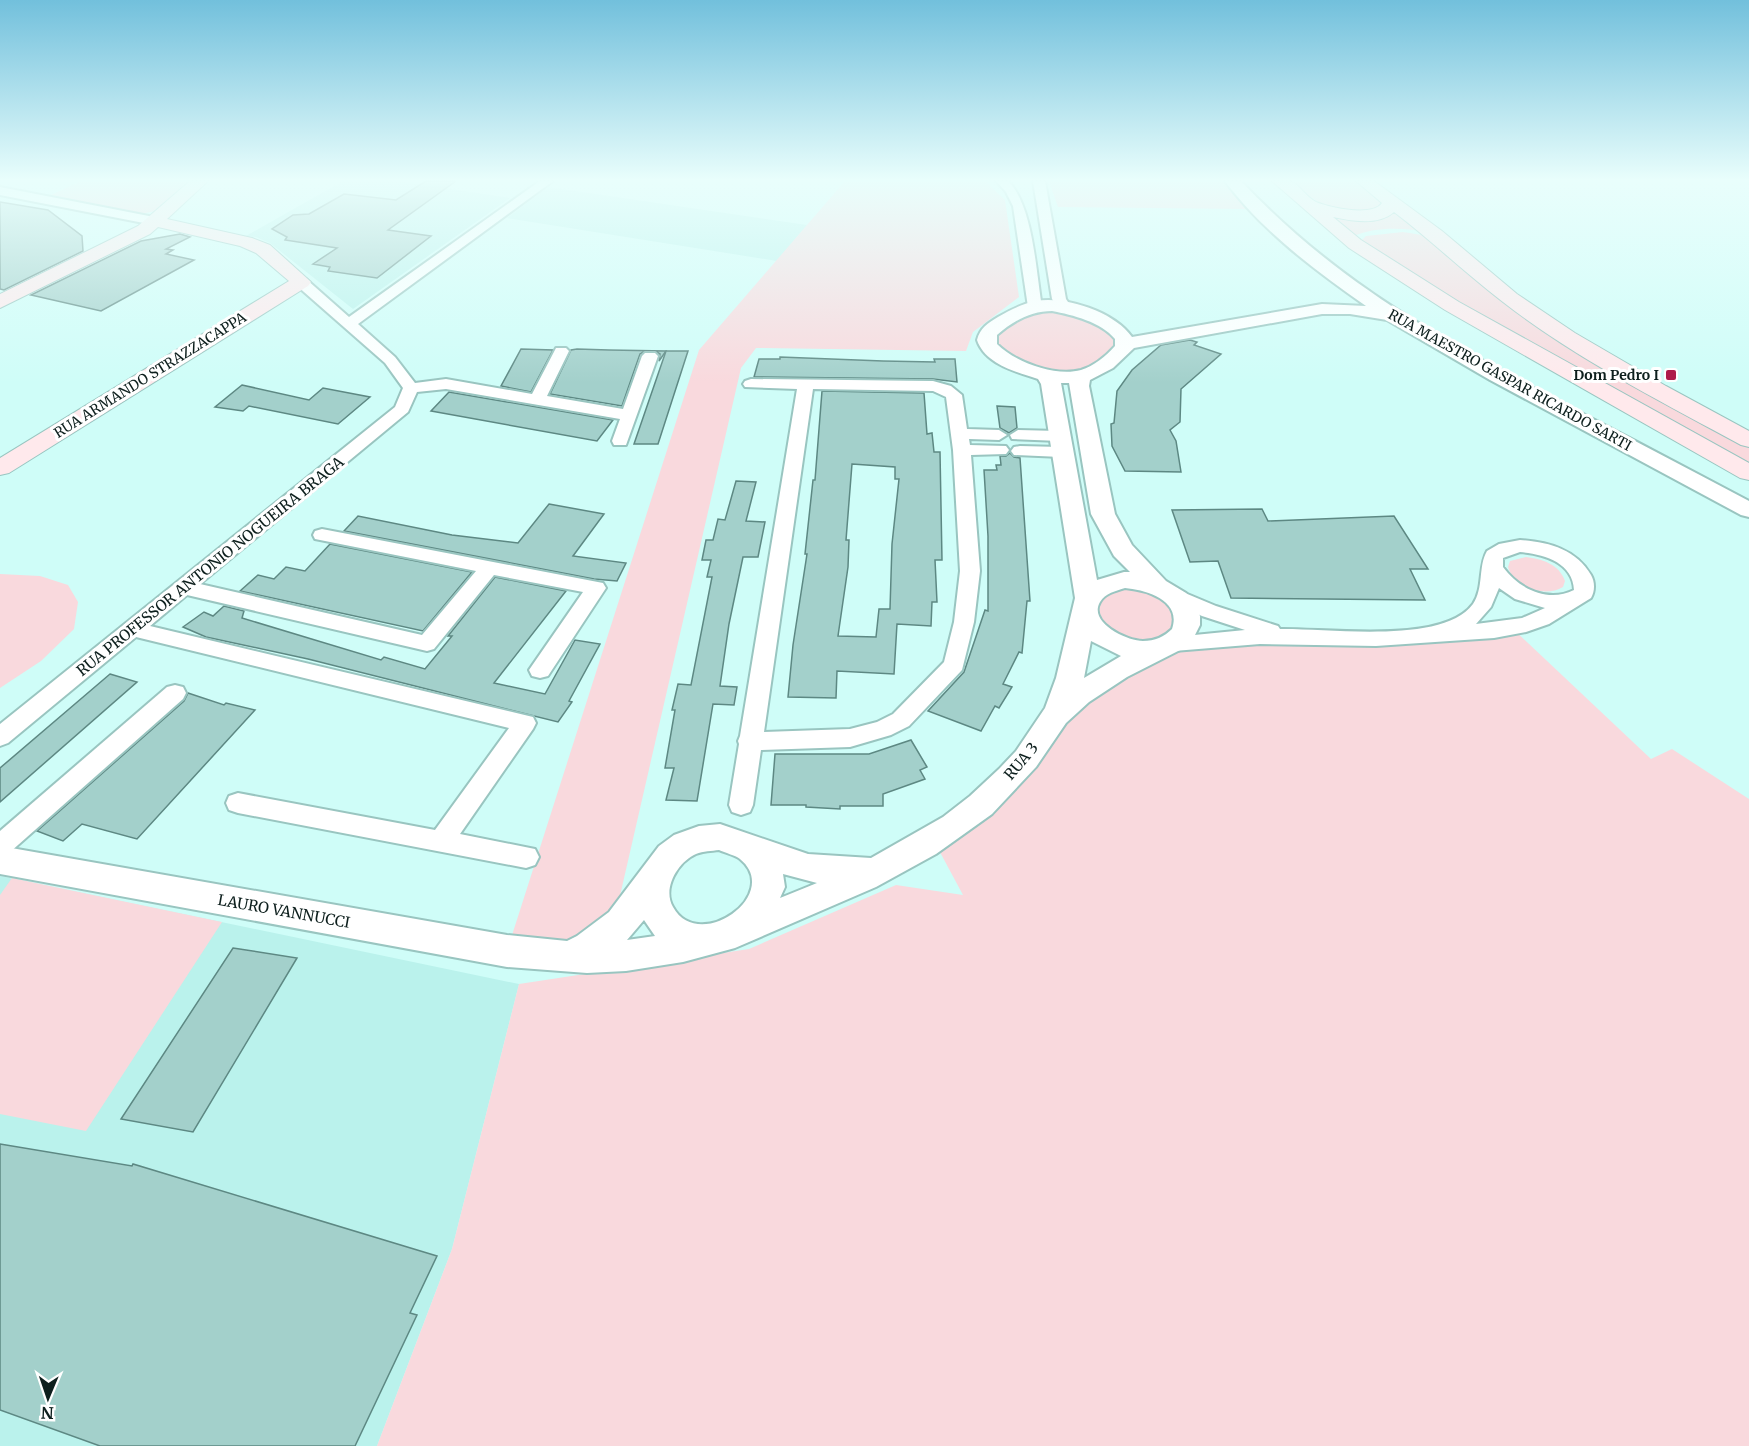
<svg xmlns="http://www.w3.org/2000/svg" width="1749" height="1446" font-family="Merriweather,serif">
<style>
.built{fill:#baf2ec}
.green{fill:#f9d9dd}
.building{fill:#a3d0cb;stroke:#5d8883;stroke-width:1.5;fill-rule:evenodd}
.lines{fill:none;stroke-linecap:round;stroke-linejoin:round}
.minor-casing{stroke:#99c5c0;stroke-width:4}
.tertiary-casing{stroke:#99c5c0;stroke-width:4}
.secondary-casing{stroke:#99c5c0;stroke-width:2}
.minor{fill:#fff;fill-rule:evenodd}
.tertiary{fill:#fff;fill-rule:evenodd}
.secondary{fill:#ffe9ec;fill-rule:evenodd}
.poi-dot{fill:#ae1c4b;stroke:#fff;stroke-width:2}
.labels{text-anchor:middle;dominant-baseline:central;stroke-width:6;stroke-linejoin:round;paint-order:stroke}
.far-street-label{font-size:14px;fill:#0d1f1d;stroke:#fff}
.far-poi-label{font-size:14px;font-weight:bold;fill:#0d1f1d;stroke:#fff;text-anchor:end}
.street-label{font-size:15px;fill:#0d1f1d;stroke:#fff}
</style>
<rect width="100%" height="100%" fill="#cffdf8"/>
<!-- built -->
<g class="built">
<polygon points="343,181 398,181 510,198 353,309 270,243 256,237 246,236"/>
<polygon points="548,187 807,225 777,261 507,218"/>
<polygon points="0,876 519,984 452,1249 377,1446 0,1446"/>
</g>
<!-- green -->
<g class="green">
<polygon points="81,181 190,181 156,211 140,214 51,195"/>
<polygon points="845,181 985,181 1005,200 1019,297 973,332 966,351 756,348 741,368 611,935 507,951 699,350"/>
<polygon points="1049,181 1226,181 1250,209 1058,207"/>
<path d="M1291,181h65l25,19 -2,8c-41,9 -59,-1 -88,-27z"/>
<path d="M1394,208l32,23c-25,-3 -51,-5 -75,6l-36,-28 30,7z"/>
<polygon points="1403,232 1434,237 1481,276 1749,443 1749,469 1616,396 1359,243 1366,236"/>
<path d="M1047,310c22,3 50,12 68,26l1,9c-26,28 -48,33 -84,19 -14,-6 -25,-10 -36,-21 0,-18 36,-30 51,-33z"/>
<path d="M1526,557c16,2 33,7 39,24l-2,6c-18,11 -49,1 -55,-20l2,-6z"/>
<polygon points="0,574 40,576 68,585 78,602 74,629 41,661 0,688"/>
<polygon points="1131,586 1163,596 1179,617 1171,638 1141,645 1097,625 1094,602 1102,593"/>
<polygon points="1512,628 1651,759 1672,749 1749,799 1749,1446 377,1446 452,1249 519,984 749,949 896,885 963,895 934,841 1051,722 1157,650"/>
<polygon points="12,878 222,922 86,1131 0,1114 0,895"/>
</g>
<!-- building -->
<g class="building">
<polygon points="426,181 456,181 388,230 431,236 377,278 328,271 330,267 313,264 337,248 285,240 287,237 272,229 293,215 309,214 344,194 396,200"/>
<polygon points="0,202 48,210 82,236 83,251 4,290 0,289"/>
<polygon points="180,234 190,237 166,249 173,250 166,254 194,260 101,311 31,295 141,241"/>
<polygon points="1190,340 1197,342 1194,345 1221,354 1181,389 1180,422 1170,430 1176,441 1181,472 1125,471 1112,446 1111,424 1114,423 1117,391 1132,370 1161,345"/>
<polygon points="521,349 553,350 531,392 501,386"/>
<polygon points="577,349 609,350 666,351 659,361 660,354 655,351 645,351 640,354 622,406 550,394 571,350"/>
<polygon points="666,351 688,351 658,444 634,444"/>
<polygon points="780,357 883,361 935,362 934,359 955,359 957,382 933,379 754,377 759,359 780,359"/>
<polygon points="242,385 309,400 323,388 370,397 338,424 249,406 243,411 215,407"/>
<path d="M822,391l102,2 3,41 5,-1 2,19h6l2,108h-7l2,42h-5l-1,24 -34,-2 -3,50 -57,-3 -1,27 -48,-1 5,-52 14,-91h-2l8,-74h2zM852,464l43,3v12h4l-7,65 -2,65h-11l-3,28 -38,-1 10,-69 1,-27h-3z"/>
<polygon points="449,392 613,420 597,441 431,411"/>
<polygon points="997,406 1015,407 1017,428 1009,433 1000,428"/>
<polygon points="1010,453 1014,457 1020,458 1030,601 1027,601 1022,653 1019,652 1003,684 1012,687 999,708 995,706 981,731 928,711 964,672 985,610 988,611 988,536 984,470 997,470 996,465 1001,465 1000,456 1006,456"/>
<polygon points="736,481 756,482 746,521 765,522 758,557 743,557 729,624 720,686 737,687 734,705 713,704 697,801 666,800 674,768 665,768 675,710 672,710 678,684 691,685 712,577 707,577 711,560 702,560 706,540 713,540 718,519 725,520"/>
<polygon points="549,504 604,514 573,556 626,563 617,581 594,579 344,531 358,516 452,535 518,543"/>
<polygon points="1262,509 1268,521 1394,516 1428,569 1410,569 1425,600 1231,598 1218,561 1190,562 1172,510"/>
<polygon points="330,544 472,572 423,631 240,591 258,575 274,579 286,567 305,571"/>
<polygon points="495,577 566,591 494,683 545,694 575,640 600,644 569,701 572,702 558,722 308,659 206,637 183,627 204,612 213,616 224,606 244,611 242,618 381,660 384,657 425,669 452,636 448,636"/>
<polygon points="110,674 137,682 0,802 0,768"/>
<polygon points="188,693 224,705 226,703 255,710 137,839 82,824 63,841 37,831 184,701"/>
<polygon points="911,740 927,767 920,770 925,779 883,794 883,806 840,806 840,809 806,807 806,805 771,805 775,754 869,754"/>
<polygon points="233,948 297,958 193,1132 121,1119"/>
<polygon points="0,1144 132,1166 133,1164 437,1256 410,1313 417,1315 355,1446 100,1446 0,1410"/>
</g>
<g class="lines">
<defs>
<g id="minor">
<polygon points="540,181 553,181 358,324 395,357 415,383 446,379 532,394 556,348 566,348 569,351 547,396 623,409 642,356 645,353 655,353 658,356 626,445 614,445 612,441 620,419 446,389 417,392 408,412 200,584 422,635 476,571 315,539 313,535 315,531 322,529 603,583 606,588 548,676 540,678 532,676 529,670 583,592 494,575 434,649 427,651 187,595 150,626 533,717 536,723 533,729 460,834 535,849 539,857 535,865 526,868 238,813 229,810 226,803 229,796 238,793 435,830 509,728 136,637 8,743 0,746 0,724 395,407 403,388 385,363 296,285 294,282 296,279 306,279 349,317"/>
<path d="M996,181h12c25,24 28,91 34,126l-2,3h-10l-2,-3 -15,-101 -7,-14z"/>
<polygon points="1033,181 1045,181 1066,299 1072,308 1070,311 1060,311 1052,299"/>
<polygon points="0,187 154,217 160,221 154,225 0,195"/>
<path d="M751,379l182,2 18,5 11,9 5,34 32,1 8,5 -8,5 -30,-1 1,6 36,1 3,4 -3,4 -35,1 9,116 -6,51 -12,48 -53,56 -18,9 -41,12 -89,3 -8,55 -3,7 -9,3 -9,-3 -3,-7 10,-61 -1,-3 2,-5 57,-347 -52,-2 -2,-3 2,-3zM813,389l120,2 13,6 7,53 7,121 -6,51 -10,40 -51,52 -16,8 -27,7 -86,3z"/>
<polygon points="1018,430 1059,431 1067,436 1059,441 1012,439 1010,435"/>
<polygon points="1020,446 1061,447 1067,448 1070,452 1067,456 1061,457 1014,455 1011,451 1014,447"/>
<path d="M1520,540c28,2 56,9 71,35 4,7 4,16 0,23l-42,26 -23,8 -32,6 -118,8 -116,-2 -86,7 -7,-2 -3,-5 3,-5 7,-2 71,-7 -43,-14 -36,-16 -3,-5 3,-5 7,-2 43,18 62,20 2,3c47,-1 163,16 193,-25 11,-16 5,-38 14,-53l12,-7zM1520,552c23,2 53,10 54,38 -26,13 -55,-1 -71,-23v-9zM1499,588l16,11 30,9 -23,10 -46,6 15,-17z"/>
<polygon points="175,685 183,687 186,693 183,699 9,853 0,857 0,831 167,687"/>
</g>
<path id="tertiary" d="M1225,181h16c96,102 201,159 323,223 62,32 123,64 185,97v16l-8,-2 -251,-135 -103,-60 -37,-6h-28l-188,34 -21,20 -23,12 -1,6 26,128 17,31 34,36 20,12 7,8 7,15v9l-8,16 -8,7 -57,29 -38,25 -23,21 -30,44 -44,47 -56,40 -60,33 -141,61 -52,14 -57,9 -39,2 -80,-6 -507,-93v-28l507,89 60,6 10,-5 32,-24 50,-66 15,-11 25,-9 21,-2 88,30 63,4 72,-41 27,-21 29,-27 17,-18 29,-43 11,-30 19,-80 -34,-214 -3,-5c-22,-7 -53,-15 -61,-39 3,-12 11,-17 21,-23 12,-7 24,-13 38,-16 31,-5 78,11 96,36l190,-33 44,2c-50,-35 -104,-75 -141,-125zM1052,311c21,4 49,11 63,28v7c-9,10 -21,20 -34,24 -26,7 -66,-8 -84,-26v-9c16,-14 34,-24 55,-24zM1061,383h8l22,131 23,42 16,16h-6l-27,8zM1125,588c21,2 57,12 47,41 -8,8 -17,12 -29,12 -17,0 -55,-19 -43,-39 5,-9 16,-11 25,-14zM1091,641l30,15 -37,22zM719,850c6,3 16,5 21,9 43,35 -41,95 -67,48 -11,-19 5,-45 23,-53 7,-3 16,-3 23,-4zM783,874l34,9 -37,15 5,-11zM644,920l11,16 -28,4z"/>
<g id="secondary">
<polygon points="190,181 208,181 167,219 252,238 270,245 311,282 308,286 9,473 0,475 0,458 289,281 256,253 240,246 158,227 150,234 0,308 0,294 138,226"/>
<path d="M1272,181c5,0 14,-2 18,0 10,4 16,16 26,21 15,6 56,15 66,1l-26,-22h18l68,50 75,63 58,39 91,53 83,45v16l-8,-2c-81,-44 -166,-87 -238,-143 -38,-29 -72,-62 -109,-90 -16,14 -42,9 -61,5l28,23 98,62 290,161v17l-9,-2 -295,-168 -96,-62z"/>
</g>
</defs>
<!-- minor casing -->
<use href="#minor" class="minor-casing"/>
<!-- tertiary casing -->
<use href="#tertiary" class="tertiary-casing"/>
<!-- secondary casing -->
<use href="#secondary" class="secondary-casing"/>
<!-- minor -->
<use href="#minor" class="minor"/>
<!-- tertiary -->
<use href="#tertiary" class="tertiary"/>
<!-- secondary -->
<use href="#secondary" class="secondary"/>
</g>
<!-- sky -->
<linearGradient id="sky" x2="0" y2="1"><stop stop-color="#72c0dc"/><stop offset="0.47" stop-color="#e9fefc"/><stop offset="1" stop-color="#e9fefc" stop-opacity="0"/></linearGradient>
<rect width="1749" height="383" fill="url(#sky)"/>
<!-- markers -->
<rect class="poi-dot" x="1665" y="369" width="12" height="12" rx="3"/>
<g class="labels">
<!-- far-street labels -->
<g class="far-street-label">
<text transform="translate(150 375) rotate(-32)">RUA ARMANDO STRAZZACAPPA</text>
<text transform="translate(1510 380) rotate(29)">RUA MAESTRO GASPAR RICARDO SARTI</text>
</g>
<!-- far-poi labels -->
<g class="far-poi-label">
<text x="1659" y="375">Dom Pedro I</text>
</g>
<!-- street labels -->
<g class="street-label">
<text transform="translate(210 566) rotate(-39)">RUA PROFESSOR ANTONIO NOGUEIRA BRAGA</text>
<text transform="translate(1021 761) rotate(-50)">RUA 3</text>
<text transform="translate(284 911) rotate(10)">LAURO VANNUCCI</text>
</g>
</g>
<!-- north arrow -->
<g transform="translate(48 1398) rotate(182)" stroke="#ffffff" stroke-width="4.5" paint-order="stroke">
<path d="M0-4.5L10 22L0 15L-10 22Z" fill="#0d1f1d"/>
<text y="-9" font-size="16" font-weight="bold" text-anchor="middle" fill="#0d1f1d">N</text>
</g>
</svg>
